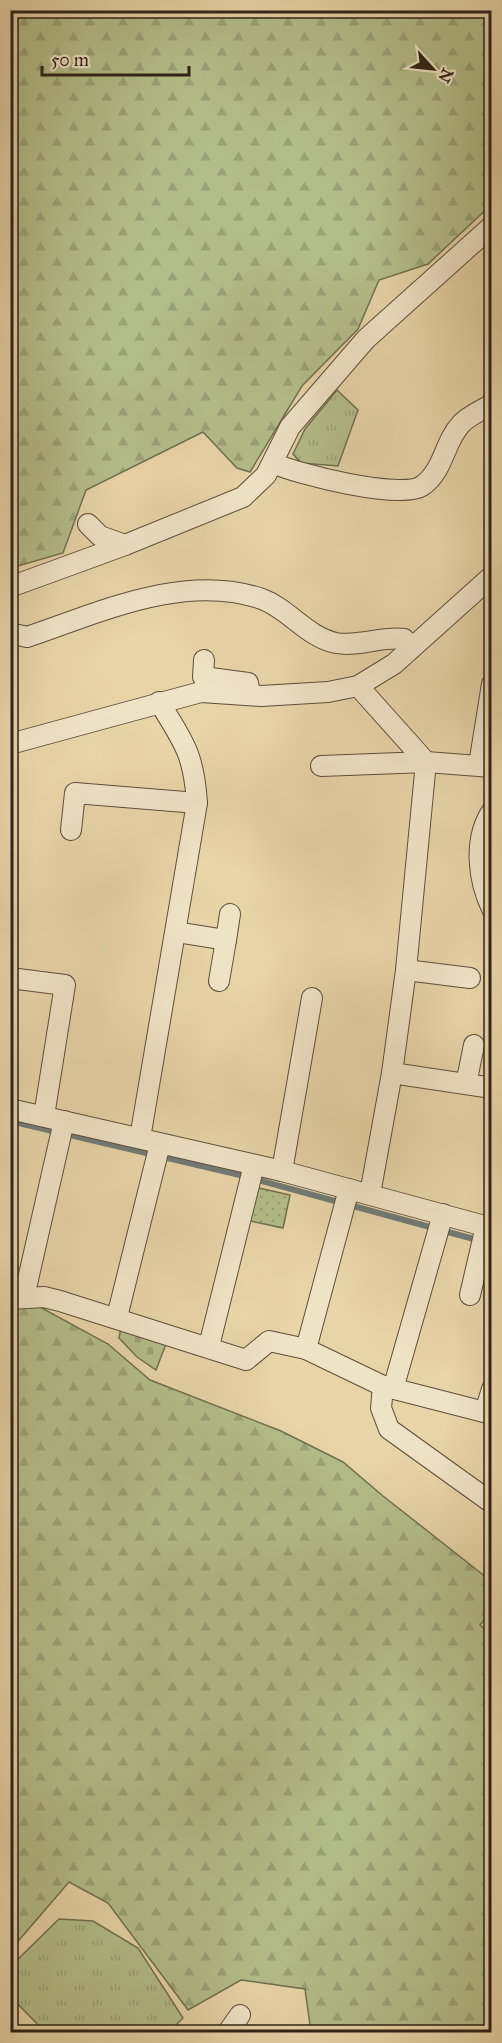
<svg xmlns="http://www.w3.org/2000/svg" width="502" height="2043" viewBox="0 0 502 2043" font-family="'IM FELL Great Primer',serif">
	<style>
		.grass { fill: url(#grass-tufts); stroke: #707050; stroke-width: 1.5 }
		.forest { fill: url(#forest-firs); stroke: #707050; stroke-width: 1.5 }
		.cemetery { fill: url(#cemetery-stones); stroke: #707050; stroke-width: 1.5 }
		.garden { fill: url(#garden-dots); stroke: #707050; stroke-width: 1.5 }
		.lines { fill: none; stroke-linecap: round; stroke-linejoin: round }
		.stream { stroke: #717b76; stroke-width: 6 }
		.minor-casing { stroke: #5c4f3c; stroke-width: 22 }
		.minor { stroke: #efe3c6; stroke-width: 20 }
	</style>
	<defs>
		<pattern id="grass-tufts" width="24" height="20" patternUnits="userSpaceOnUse" patternTransform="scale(1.5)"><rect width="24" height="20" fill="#b3bd89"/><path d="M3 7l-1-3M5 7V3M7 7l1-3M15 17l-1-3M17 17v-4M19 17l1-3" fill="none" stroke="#9aa276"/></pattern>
		<pattern id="forest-firs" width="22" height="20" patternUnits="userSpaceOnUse" patternTransform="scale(1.5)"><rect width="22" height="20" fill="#b3bd89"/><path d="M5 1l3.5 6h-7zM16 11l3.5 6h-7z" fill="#9aa276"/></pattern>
		<pattern id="cemetery-stones" width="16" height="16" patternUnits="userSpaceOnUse" patternTransform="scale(1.5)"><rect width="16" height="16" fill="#b3bd89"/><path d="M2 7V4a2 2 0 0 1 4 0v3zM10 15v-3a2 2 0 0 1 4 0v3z" fill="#9aa276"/></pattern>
		<pattern id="garden-dots" width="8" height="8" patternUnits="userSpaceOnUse" patternTransform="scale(1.5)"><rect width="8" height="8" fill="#b3bd89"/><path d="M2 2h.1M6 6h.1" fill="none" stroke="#9aa276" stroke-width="1.8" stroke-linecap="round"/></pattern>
	</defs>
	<rect width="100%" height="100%" fill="#e7d4a7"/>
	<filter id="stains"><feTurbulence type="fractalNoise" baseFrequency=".00333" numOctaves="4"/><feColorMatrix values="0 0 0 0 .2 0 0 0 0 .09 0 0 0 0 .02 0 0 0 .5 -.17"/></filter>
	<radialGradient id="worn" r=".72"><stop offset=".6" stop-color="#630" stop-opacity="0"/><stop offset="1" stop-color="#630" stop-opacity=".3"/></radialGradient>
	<!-- grass -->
	<g class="grass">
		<polygon points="337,390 358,410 338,466 301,463 293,454 305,429"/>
		<polygon points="59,1919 93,1921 138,1948 183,2018 169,2032 45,2032 11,1997 11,1966"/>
	</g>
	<!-- forest -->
	<g class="forest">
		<polygon points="11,10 491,11 492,204 428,264 379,280 358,329 302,386 250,472 237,468 203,432 86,490 63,553 11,568"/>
		<polygon points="23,1307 40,1307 108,1344 150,1380 281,1431 343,1462 383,1496 491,1581 491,1612 480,1625 492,1636 491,2032 311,2032 305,1989 241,1980 188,2010 108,1903 69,1882 14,1946 11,1944 10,1309"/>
	</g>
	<!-- cemetery -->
	<polygon class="cemetery" points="121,1327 166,1344 156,1370 137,1357 119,1338"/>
	<!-- garden -->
	<polygon class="garden" points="259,1188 290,1195 283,1228 246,1220 252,1195"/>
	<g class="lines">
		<!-- stream -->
		<polyline class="stream" points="10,1121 240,1175 481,1241"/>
		<defs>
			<g id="minor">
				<path d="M273,463C296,474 401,500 422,486C444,471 444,442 461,424C468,416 482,410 492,404"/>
				<polyline points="88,524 100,536 125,545"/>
				<polyline points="10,587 125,545 243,497 266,475 290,427 366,339 492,226"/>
				<path d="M10,633L27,637C99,613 184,572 262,599C289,609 307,637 336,643C359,647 382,636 404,639L411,648"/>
				<polyline points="204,660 203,677 248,683 250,693"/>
				<polyline points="358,686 426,762 406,970 392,1073 370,1194"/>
				<polyline points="10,744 201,692 261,696 328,692 358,686 394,664 492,576"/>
				<polyline points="479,765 492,684"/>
				<polyline points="321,766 426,762 492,767"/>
				<path d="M492,811C473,839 478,880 492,909"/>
				<polyline points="71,830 75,793 197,803"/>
				<polyline points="176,932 226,940 219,981"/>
				<polyline points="226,940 230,914"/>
				<polyline points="406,970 470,978"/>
				<polyline points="10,978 65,985 44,1116"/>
				<polyline points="392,1073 492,1088"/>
				<polyline points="466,1084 474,1045"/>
				<polyline points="10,1109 282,1171 492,1228"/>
				<path d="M140,1138L197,803C194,755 184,742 159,702"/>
				<polyline points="282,1171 312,998"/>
				<polyline points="470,1295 486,1226"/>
				<polyline points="24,1297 64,1121"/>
				<polyline points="10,1299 44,1297 60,1301 246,1360 269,1341 306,1349 383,1386 492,1414"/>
				<polyline points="117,1317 160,1144"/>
				<polyline points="209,1346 254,1165"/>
				<polyline points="306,1349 349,1189"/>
				<polyline points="383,1386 381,1408 389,1429 492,1503"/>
				<polyline points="393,1389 443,1214"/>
				<polyline points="485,1412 492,1389"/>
				<polyline points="228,2032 240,2015"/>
			</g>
		</defs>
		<!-- minor casing -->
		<use href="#minor" class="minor-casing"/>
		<!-- minor -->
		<use href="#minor" class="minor"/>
	</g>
	<!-- margin -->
	<rect width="502" height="2043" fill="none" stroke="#e7d4a7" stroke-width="36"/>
	<rect x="12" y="12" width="478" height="2019" fill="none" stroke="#2e2318" stroke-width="3"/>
	<rect x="18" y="18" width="466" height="2007" fill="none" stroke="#2e2318" stroke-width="1.5"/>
	<!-- north arrow -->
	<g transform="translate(433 69) rotate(117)" stroke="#efe3c6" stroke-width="4.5" paint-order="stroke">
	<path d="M0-4.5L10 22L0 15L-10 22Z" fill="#2e2318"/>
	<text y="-9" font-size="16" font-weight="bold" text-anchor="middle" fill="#2e2318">N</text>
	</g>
	<!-- scale -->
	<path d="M42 66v9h147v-9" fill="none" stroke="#2e2318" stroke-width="3"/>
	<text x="51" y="66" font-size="18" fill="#2e2318" stroke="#efe3c6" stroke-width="4.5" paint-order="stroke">50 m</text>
	<rect width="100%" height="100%" filter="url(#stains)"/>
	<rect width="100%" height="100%" fill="url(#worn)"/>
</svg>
